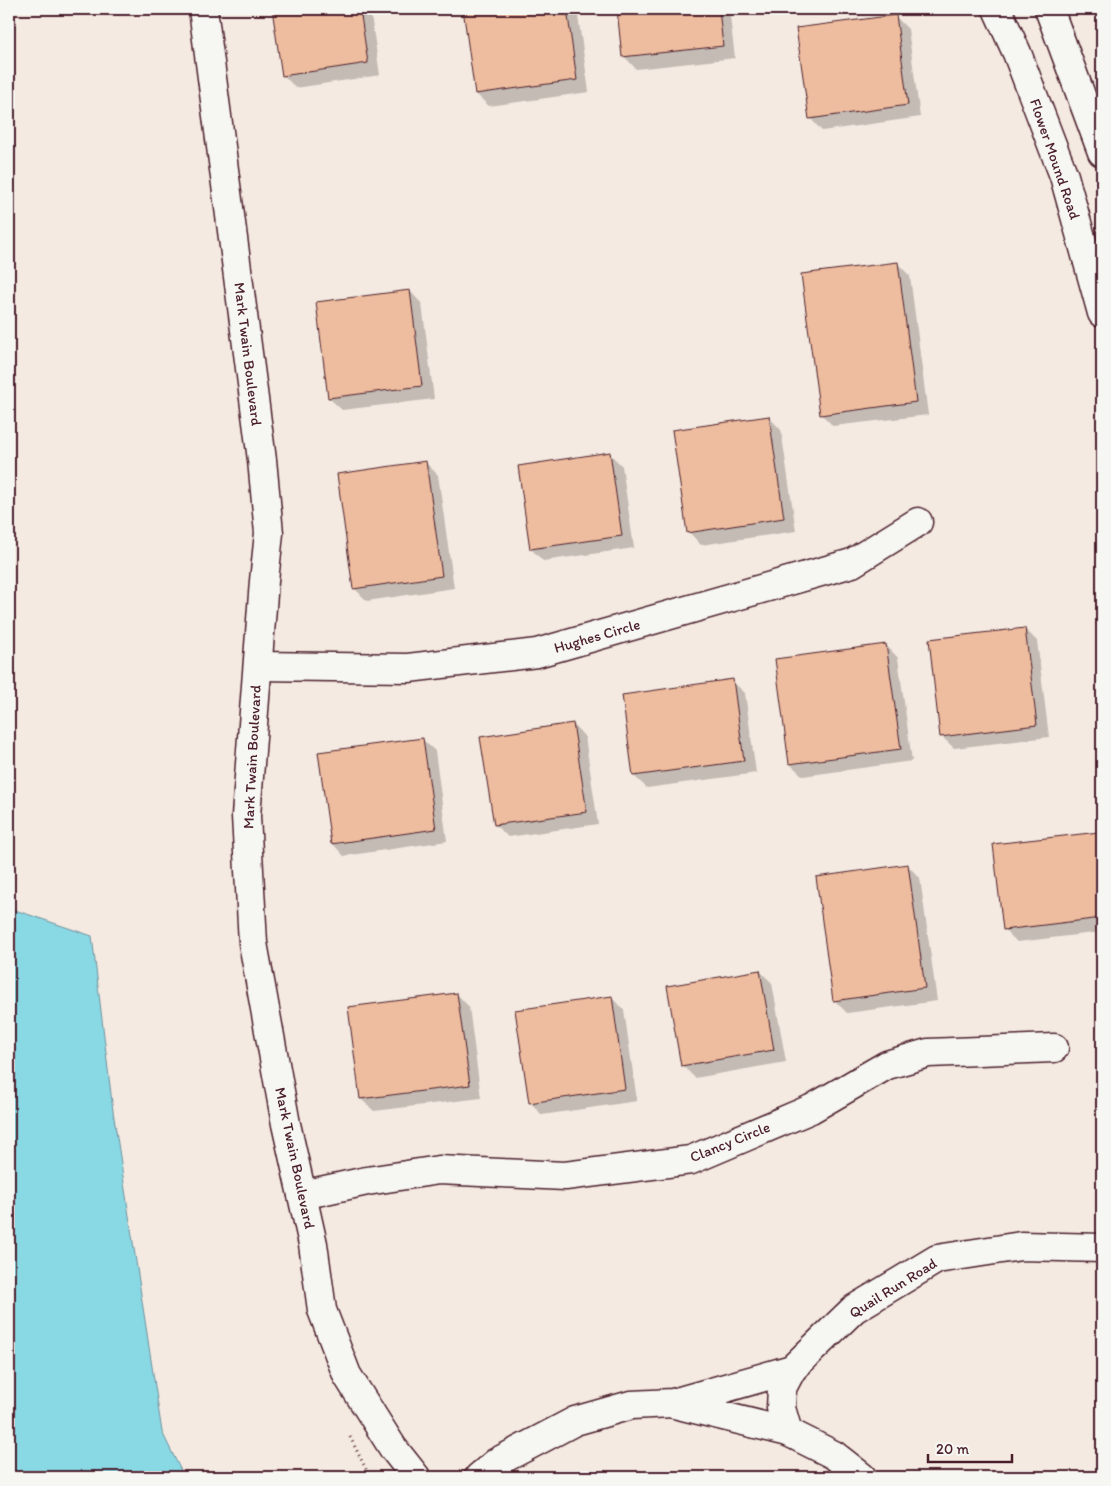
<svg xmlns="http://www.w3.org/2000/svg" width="1111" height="1486" viewBox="0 0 1111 1486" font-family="Itim,sans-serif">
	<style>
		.water { fill: #89d9e5; stroke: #708f9b }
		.shadow { fill: #0003 }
		.building { fill: #eebc9e; stroke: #4a1f2b }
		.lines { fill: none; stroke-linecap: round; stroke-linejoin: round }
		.minor-casing { stroke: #4a1f2b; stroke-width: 31 }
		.major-casing { stroke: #4a1f2b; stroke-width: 31 }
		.path { stroke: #4a1f2b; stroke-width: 3; stroke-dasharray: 1 4; stroke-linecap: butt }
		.minor { stroke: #f6f6f2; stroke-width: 28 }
		.major { stroke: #f6f6f2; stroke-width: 28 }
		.labels { text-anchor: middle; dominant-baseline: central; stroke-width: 4.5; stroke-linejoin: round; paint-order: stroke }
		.street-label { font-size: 15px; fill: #4a1f2b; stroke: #f6f6f2 }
	</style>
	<rect width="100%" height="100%" fill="#f4eae1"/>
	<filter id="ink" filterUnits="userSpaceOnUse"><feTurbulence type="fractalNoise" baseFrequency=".02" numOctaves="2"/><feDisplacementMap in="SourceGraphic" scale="10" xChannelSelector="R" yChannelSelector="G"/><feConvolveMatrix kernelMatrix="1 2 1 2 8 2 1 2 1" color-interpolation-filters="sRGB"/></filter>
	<g filter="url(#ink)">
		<!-- water -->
		<polygon class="water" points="9,908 92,936 113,1111 162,1432 184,1477 9,1477 9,1106 12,1091 9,1085"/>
		<!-- shadow -->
		<g class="shadow">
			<polygon points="274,9 370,9 380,75 296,88 283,75"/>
			<polygon points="464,9 577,9 589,92 489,106 476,94"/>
			<polygon points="618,9 729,9 735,58 636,69 624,56"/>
			<polygon points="895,16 908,29 920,117 822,131 810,118"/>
			<polygon points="897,263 910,276 928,415 833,426 821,414"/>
			<polygon points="410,291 422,304 434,399 342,410 329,398"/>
			<polygon points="769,417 781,430 796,531 701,545 689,532"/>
			<polygon points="610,454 622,466 634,548 543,561 531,549 519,467"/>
			<polygon points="426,463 438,475 454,588 367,601 354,588"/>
			<polygon points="1025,629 1037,641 1049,737 954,748 941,736"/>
			<polygon points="886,645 898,658 912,761 803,776 790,764"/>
			<polygon points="732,681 745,693 756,773 647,788 634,776"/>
			<polygon points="573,724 585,737 598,824 508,837 495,825 482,738"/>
			<polygon points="422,739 435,751 447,841 344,856 332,843"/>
			<polygon points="1098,833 1102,837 1102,932 1017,942 1005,930"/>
			<polygon points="908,866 920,878 937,1001 847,1013 835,1001 817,878"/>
			<polygon points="760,971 772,983 786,1062 695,1078 682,1065"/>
			<polygon points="457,994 469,1007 481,1098 374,1111 361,1099"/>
			<polygon points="612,998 624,1010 637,1101 542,1115 530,1102"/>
		</g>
		<!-- building -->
		<g class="building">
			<polygon points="272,9 360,9 368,63 282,76"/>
			<polygon points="463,9 567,9 577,80 475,94"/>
			<polygon points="617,9 719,9 723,46 622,57"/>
			<polygon points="896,15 908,105 809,119 796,28"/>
			<polygon points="898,262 916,402 820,415 801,274"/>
			<polygon points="410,290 422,386 328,398 316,302"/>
			<polygon points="769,416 784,518 687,533 672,430"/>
			<polygon points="610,452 622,536 530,549 518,466"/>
			<polygon points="426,461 442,576 353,589 337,474"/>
			<polygon points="1025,628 1037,725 940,737 929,639"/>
			<polygon points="886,644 901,749 789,764 775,659"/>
			<polygon points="733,679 744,761 633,776 622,695"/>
			<polygon points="573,723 587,812 494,825 480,737"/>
			<polygon points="423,738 436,829 331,844 318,752"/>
			<polygon points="1099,832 1102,862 1102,918 1003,930 993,844"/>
			<polygon points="908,864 925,988 833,1001 816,877"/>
			<polygon points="760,970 774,1050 681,1066 667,986"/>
			<polygon points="457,993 470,1085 360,1099 348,1007"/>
			<polygon points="612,996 625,1089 529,1103 515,1010"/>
		</g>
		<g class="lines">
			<defs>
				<g id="minor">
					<polyline points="203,9 262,460 269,533 264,581 246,816 253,943 286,1124 313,1244 322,1310 347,1375 393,1448 416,1477"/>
					<polyline points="258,666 408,668 537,653 852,563 918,522"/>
					<polyline points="302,1195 367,1181 439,1170 565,1176 691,1160 811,1109 887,1065 928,1053 1054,1048"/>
					<polyline points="674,1404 788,1432 834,1455 862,1477"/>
					<polyline points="788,1432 781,1408 782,1388 792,1369"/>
					<polyline points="479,1477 497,1462 575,1421 631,1405 673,1403 792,1369 854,1309 937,1259 1021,1246 1102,1248"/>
				</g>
				<g id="major">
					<polyline points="997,9 1017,53 1064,176 1102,313"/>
					<polyline points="1049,9 1102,152"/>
				</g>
			</defs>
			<!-- minor casing -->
			<use href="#minor" class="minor-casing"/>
			<!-- major casing -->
			<use href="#major" class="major-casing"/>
			<!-- path -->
			<polyline class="path" points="350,1437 370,1477"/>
			<!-- minor -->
			<use href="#minor" class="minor"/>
			<!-- major -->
			<use href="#major" class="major"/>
		</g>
	</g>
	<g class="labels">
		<!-- street labels -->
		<g class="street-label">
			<text transform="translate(1055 159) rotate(71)">Flower Mound Road</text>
			<text transform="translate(248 354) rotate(83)">Mark Twain Boulevard</text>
			<text transform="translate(597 636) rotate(-16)">Hughes Circle</text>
			<text transform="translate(252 757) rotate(-87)">Mark Twain Boulevard</text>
			<text transform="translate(730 1142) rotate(-22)">Clancy Circle</text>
			<text transform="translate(295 1158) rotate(78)">Mark Twain Boulevard</text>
			<text transform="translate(893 1288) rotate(-32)">Quail Run Road</text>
		</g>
	</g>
	<!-- margin -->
	<rect width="1111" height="1486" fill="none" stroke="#f6f6f2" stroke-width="30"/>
	<rect x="15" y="15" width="1081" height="1456" fill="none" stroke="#4a1f2b" stroke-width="2" filter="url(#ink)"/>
	<!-- scale -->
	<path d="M928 1454v8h84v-8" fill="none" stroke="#4a1f2b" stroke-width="2.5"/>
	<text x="936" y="1454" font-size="15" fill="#4a1f2b" stroke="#f6f6f2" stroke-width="4" paint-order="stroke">20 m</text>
</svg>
